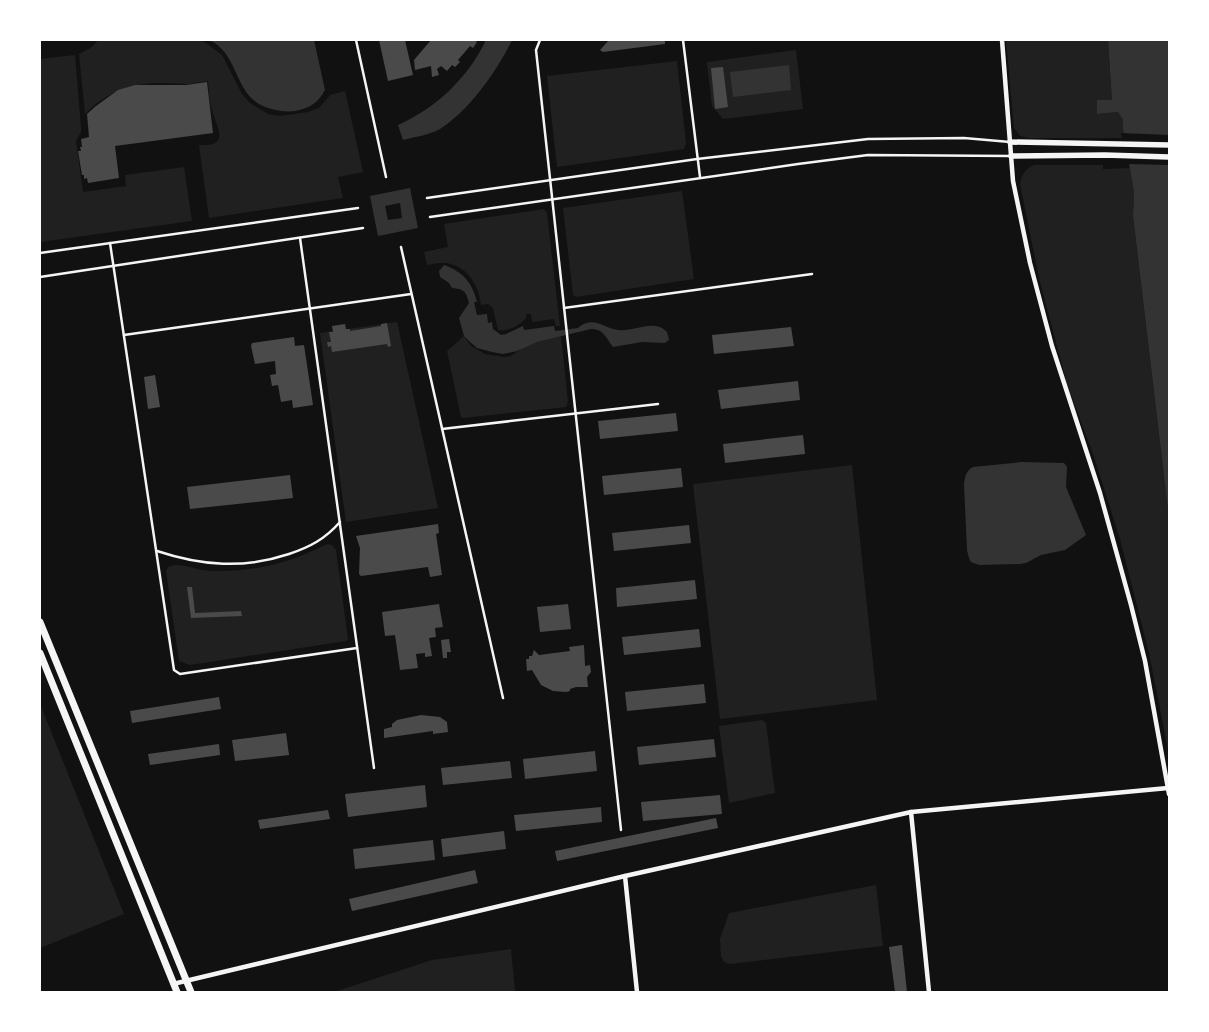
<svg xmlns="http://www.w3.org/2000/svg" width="1209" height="1032" viewBox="0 0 1209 1032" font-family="'Alegreya Sans',sans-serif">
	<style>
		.green { fill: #202020 }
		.water { fill: #333; fill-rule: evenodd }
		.pier { fill: #111 }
		.building { fill: #4a4a4a }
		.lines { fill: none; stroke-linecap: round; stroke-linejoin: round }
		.service { stroke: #f5f5f5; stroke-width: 2.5 }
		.minor { stroke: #f5f5f5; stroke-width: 4.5 }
		.tertiary { stroke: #f5f5f5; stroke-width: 5.5 }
		.primary { stroke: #f5f5f5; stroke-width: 7 }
	</style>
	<rect width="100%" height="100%" fill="#111"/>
	<!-- green -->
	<g class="green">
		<path d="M98,40H199L206,43L222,55L242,94L250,103L268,114L280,116L308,112L319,108L330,95L345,91L363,172L338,177L343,198L209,218L199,145C231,147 217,128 212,110C209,101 209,91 208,81C201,82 195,83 188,84C181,84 173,83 165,83C134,82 107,91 85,114L79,54L92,47Z"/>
		<polygon points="1006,40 1108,40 1112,100 1098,114 1118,112 1123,120 1125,138 1028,138 1020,136 1014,128"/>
		<polygon points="796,50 803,109 723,119 712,106 707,62"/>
		<polygon points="75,55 81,127 81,132 76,141 83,192 126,186 125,175 184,167 192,221 40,242 40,59"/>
		<polygon points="677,61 686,143 684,149 557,167 547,76"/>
		<path d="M1034,165H1103V169L1130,168L1134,192L1133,217L1169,518V755L1149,653L1120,539L1093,454L1067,384L1039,278L1020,184C1022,174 1025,169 1034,165Z"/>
		<polygon points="682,191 694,279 576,297 573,295 563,208"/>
		<path d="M544,209L547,213L560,326H556L554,319L532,322L531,314H526V318C520,325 508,332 498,330L493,308L488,304L481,305C479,285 467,266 446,263C440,262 432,265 427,265L424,252L448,247L444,224Z"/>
		<polygon points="397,322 438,508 346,522 320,333"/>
		<polygon points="464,336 471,346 485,354 504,357 511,356 525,346 537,342 561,336 568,401 566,407 463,418 461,417 447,351"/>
		<polygon points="852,465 877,700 720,719 693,484"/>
		<path d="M327,544L332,545L336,550L348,639L346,641L190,665L179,661L166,571L168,567C179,562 191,568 202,570C209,571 217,571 225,571C262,570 294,561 327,544Z"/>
		<polygon points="40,704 124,914 40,948"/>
		<polygon points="762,720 766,723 775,793 729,803 719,726"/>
		<polygon points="876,885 883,946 730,964 724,962 721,956 720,939 729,913"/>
		<polygon points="511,949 515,992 334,992 432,960"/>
	</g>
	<!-- water -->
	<g class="water">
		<path d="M209,40H314L325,90C318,103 310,108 295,111C287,112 279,111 272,109C232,100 242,55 209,40Z"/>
		<path d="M486,40H512C497,71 469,111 440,129C430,135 414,137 403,140L398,125C436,108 468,78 486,40Z"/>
		<polygon points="1108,40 1169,40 1169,518 1133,216 1134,192 1123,129 1123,120 1118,112 1097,114 1097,100 1112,100"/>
		<polygon points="789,65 791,90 733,97 730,72"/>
		<path d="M410,188L418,228L378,236L370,196ZM400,203L402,218L388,220L385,206Z"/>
		<path d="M444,265C463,272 472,282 477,302H474L477,315L487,314L488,323L492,322L493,329L501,335L506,334L523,326L524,330L554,326L555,331L578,328C593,315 603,328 618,330C635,332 654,318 667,332L669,340L665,343L642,342L613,347C606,338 604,329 591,329L537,342L517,351L503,354L492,352L477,348L470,342L464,336L459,318L469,303C466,291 464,289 452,288L449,283L440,277L439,271Z"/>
		<path d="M1022,462L1064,463L1067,467L1066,487L1086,535L1065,550L1041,555L1026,563L1020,564L979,565L971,562L969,558L967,550L964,484C965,476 966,471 973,467Z"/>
	</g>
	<!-- pier -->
	<polygon class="pier" points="1121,133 1169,135 1169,165 1127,164"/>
	<!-- building -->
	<g class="building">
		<polygon points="379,40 405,40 413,75 388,81"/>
		<polygon points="431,40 474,40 477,42 473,48 470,46 458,60 460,62 455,67 452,65 447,71 441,66 437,69 439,75 432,77 431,66 415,70 414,60"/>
		<polygon points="609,40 665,40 665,44 603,52 600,50"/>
		<polygon points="723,67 728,107 715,109 711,68"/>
		<polygon points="207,82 213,133 115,146 119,178 88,183 87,178 84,179 84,175 82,175 78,151 81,151 80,147 82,147 81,139 89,137 87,114 96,106 118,90 135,85 186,85"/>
		<polygon points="387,323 391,346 388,347 387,344 332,352 331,346 328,347 327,342 331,342 329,332 333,332 332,326 345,324 346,329 350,329 350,331 381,326 381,324"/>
		<polygon points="791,327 794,346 714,354 712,335"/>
		<polygon points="294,337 295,346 304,345 313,405 293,408 292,400 281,402 278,385 272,386 270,375 276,374 275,361 255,364 251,346 252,343"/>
		<polygon points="155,375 160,407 148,409 144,377"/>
		<polygon points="798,381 800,400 721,409 718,390"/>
		<polygon points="676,413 678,431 600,439 598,421"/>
		<polygon points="803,435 805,454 725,463 723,444"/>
		<polygon points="681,468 683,487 604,495 602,476"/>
		<polygon points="290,475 293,498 190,509 187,487"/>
		<polygon points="438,524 439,533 436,534 442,575 430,577 428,567 361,576 359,574 360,548 356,536"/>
		<polygon points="689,525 691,543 614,551 612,533"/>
		<polygon points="695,580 697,599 617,607 616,588"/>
		<polygon points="187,587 192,587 195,613 241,611 242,616 191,618"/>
		<polygon points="439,604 443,627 435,628 436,637 429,638 432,656 425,657 425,653 416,654 418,668 400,670 395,635 385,636 382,612"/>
		<polygon points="568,604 571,629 540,632 537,607"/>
		<polygon points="699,629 701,647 624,655 622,637"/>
		<polygon points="449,639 451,652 447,652 447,658 443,658 441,640"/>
		<polygon points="584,645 585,666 590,665 591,672 587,677 588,687 576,687 570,689 570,691 566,692 553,691 541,685 532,670 527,671 526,659 529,659 529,656 532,656 534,650 539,655 570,651 569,647"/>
		<polygon points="704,684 706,703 627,711 625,692"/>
		<polygon points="219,697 221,709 132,723 130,711"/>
		<polygon points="421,715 440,717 447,722 448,732 433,734 433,731 384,738 384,729 392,727 392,724 397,720"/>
		<polygon points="286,733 289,755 235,761 232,740"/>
		<polygon points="714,739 716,757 639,765 637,747"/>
		<polygon points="219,744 220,755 150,765 148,754"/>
		<polygon points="595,751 597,771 525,779 523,759"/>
		<polygon points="510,761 512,778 443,785 441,768"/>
		<polygon points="425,785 427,807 348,817 345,794"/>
		<polygon points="720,795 722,814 643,821 641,802"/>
		<polygon points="601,807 602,822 516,831 514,815"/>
		<polygon points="328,810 330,819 260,829 258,820"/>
		<polygon points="716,818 718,828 557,861 555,851"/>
		<polygon points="504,831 506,849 443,857 441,839"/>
		<polygon points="433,840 435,860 355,869 353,849"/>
		<polygon points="475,870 478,883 352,911 349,899"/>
		<polygon points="902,945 907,992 895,992 889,947"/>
	</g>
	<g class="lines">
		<!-- service -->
		<g class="service">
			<polyline points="356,40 386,177"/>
			<polyline points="540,40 536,50 621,830"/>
			<polyline points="683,40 700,177"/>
			<polyline points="427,198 697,159 868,139 964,138 1010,142"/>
			<polyline points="430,217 798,164 868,155 1011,156"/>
			<polyline points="300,238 374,768"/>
			<polyline points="110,243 174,670 180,674 357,648"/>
			<polyline points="401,247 503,698"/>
			<polyline points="40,253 358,208"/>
			<polyline points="40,277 363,228"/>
			<polyline points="564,308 812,274"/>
			<polyline points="124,335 411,294"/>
			<polyline points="442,429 658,404"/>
			<path d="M157,551C202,566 244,569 289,554C310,547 325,539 340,522"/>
		</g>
		<!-- minor -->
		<g class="minor">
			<polyline points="1002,40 1013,181 1030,263 1052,346 1100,493 1131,605 1145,661 1169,794"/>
			<polyline points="911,812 929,992"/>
			<polyline points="625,876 637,992"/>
			<polyline points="173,984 625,876 911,812 1168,788"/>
		</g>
		<!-- tertiary -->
		<g class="tertiary">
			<polyline points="1010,142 1169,145"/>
			<polyline points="1011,156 1105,155 1169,157"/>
		</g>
		<!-- primary -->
		<g class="primary">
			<polyline points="40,622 191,992"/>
			<polyline points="40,653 177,992"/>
		</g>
	</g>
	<!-- border -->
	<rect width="1209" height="1032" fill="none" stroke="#ffffff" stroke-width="82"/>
</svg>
